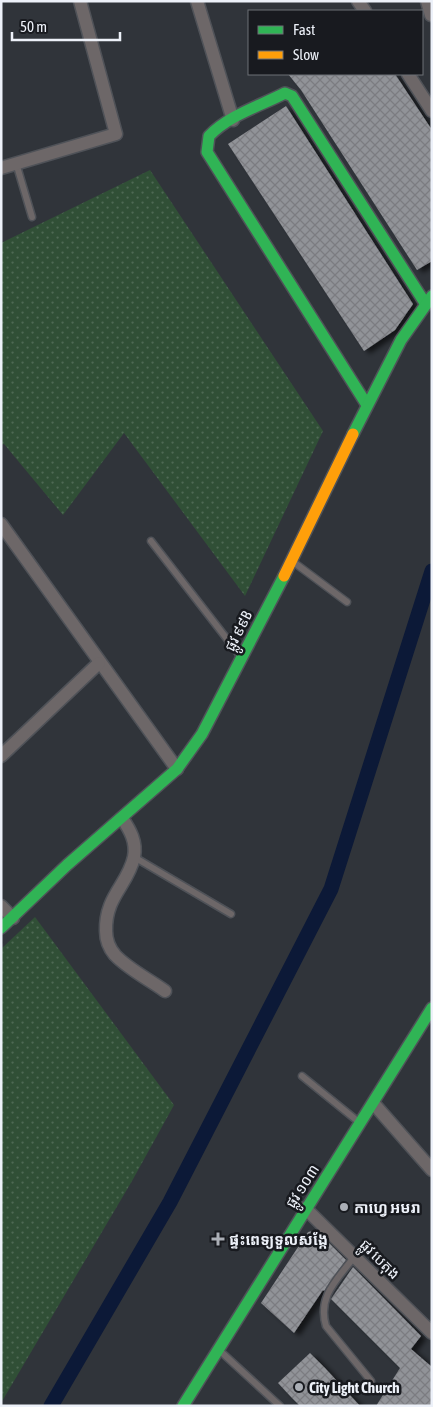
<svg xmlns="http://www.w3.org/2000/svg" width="433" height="1407" viewBox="0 0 433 1407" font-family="'Asap Condensed','Noto Sans Khmer',sans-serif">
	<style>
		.grass { fill: url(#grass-dots) }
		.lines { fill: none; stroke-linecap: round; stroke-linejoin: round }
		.canal { stroke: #0c1937; stroke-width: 15 }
		.building { fill: url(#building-cross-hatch); filter: url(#shadow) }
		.lane-casing { stroke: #4f5258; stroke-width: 9 }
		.street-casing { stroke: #4f5258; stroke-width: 15 }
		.fast-casing { stroke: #4f5258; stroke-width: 14 }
		.slow-casing { stroke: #4f5258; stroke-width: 14 }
		.lane { stroke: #6d6768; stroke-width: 6 }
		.street { stroke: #6d6768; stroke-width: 12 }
		.fast { stroke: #30b455; stroke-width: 11 }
		.slow { stroke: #ff9f0a; stroke-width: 11 }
		.poi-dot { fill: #abafb6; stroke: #181a1f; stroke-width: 2 }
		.labels { text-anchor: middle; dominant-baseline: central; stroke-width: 5; stroke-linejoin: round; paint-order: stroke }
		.street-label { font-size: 15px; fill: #edf1f9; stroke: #181a1f }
		.poi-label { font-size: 15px; font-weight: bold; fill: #edf1f9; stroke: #181a1f; text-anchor: start }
	</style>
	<defs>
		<pattern id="grass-dots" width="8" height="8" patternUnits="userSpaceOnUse" patternTransform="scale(1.25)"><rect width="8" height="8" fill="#304f36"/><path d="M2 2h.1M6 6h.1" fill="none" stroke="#4e6954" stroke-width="1.8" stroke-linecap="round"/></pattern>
		<pattern id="building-cross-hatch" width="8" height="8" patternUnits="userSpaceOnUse" patternTransform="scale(1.25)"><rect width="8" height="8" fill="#919398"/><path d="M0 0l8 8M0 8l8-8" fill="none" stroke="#7b7c81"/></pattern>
		<filter id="shadow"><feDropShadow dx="5.5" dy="3" stdDeviation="2.5" flood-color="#0009"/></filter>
	</defs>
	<rect width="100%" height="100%" fill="#30343a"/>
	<!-- grass -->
	<g class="grass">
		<polygon points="150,170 323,431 245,596 124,433 63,515 4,444 1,445 1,243"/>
		<polygon points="35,917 174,1105 132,1181 1,1403 1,949"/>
	</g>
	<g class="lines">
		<!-- canal -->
		<polyline class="canal" points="51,1406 170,1202 331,889 432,571"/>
	</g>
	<!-- building -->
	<g class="building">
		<polygon points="288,74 395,74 432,130 432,261 417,270 301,90"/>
		<polygon points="286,106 413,304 395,330 364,351 228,144"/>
		<polygon points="316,1230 346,1260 324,1291 323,1290 294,1333 261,1303 308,1232"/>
		<polygon points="353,1267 421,1336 411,1349 432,1367 432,1406 376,1406 400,1368 331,1299"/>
		<polygon points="310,1353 325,1368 360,1406 300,1406 292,1398 278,1383"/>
	</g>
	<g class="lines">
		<defs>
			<g id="lane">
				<polyline points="16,163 32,217"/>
				<polyline points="151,541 241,657"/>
				<polyline points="292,561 347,602"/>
				<polyline points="134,857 231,914"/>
				<polyline points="302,1076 360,1123"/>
				<path d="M354,1257C338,1279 317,1296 326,1326L371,1381"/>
				<polyline points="219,1350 280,1406"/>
			</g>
			<g id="street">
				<polyline points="197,1 233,120"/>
				<polyline points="358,1 365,11"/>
				<polyline points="427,1 431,15"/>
				<polyline points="408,74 432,111"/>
				<polyline points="1,168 116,134 80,1"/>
				<polyline points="1,524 177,769"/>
				<polyline points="1,756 99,663"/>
				<path d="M122,818C130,830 137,842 134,857C128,885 105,896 106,931C106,940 109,948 115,955C128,969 150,980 165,991"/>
				<polyline points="1,906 13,918"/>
				<polyline points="374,1104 432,1170"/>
				<polyline points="305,1208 432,1333"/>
			</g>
			<g id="fast">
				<path d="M367,405L207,152L209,136C229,115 260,106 285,93L292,96L425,303"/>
				<polyline points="353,434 401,340 432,296"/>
				<polyline points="1,928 67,865 177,769 202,734 284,576"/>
				<polyline points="183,1406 432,1008"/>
			</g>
			<polyline id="slow" points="284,576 353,434"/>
		</defs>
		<!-- lane casing -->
		<use href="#lane" class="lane-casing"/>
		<!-- street casing -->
		<use href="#street" class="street-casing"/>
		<!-- fast casing -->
		<use href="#fast" class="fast-casing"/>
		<!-- slow casing -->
		<use href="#slow" class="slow-casing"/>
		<!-- lane -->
		<use href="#lane" class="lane"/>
		<!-- street -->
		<use href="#street" class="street"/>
		<!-- fast -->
		<use href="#fast" class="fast"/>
		<!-- slow -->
		<use href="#slow" class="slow"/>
	</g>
	<!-- markers -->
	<g class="poi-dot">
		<circle cx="344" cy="1207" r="5"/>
		<path d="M215.5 1231.5h5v5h5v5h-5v5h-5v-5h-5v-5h5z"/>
		<circle cx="299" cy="1387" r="5"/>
	</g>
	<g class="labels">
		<!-- street labels -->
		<g class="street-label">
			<text transform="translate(238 631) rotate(-63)">ផ្លូវ ៩៩B</text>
			<text transform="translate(302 1186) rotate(-57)">ផ្លូវ ១០៣</text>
			<text transform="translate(380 1259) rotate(45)">ផ្លូវ បេតុង</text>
		</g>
		<!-- poi labels -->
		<g class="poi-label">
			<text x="354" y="1207">កាហ្វេ អមរា</text>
			<text x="229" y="1239">ផ្ទះពេទ្យទួលសង្កែ</text>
			<text x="309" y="1387">City Light Church</text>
		</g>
	</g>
	<!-- border -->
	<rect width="433" height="1407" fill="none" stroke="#edf1f9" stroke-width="5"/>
	<!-- legend -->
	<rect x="248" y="10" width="175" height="65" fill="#181a1f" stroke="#6d7076"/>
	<rect x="258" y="26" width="25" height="8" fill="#30b455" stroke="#6d7076"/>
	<text x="293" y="35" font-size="15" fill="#edf1f9">Fast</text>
	<rect x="258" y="51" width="25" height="8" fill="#ff9f0a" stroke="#6d7076"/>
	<text x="293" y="60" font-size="15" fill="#edf1f9">Slow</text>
	<!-- scale -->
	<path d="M12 32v8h108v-8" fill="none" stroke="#edf1f9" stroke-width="2.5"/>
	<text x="20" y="32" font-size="15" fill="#edf1f9" stroke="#181a1f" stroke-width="4" paint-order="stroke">50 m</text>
</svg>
